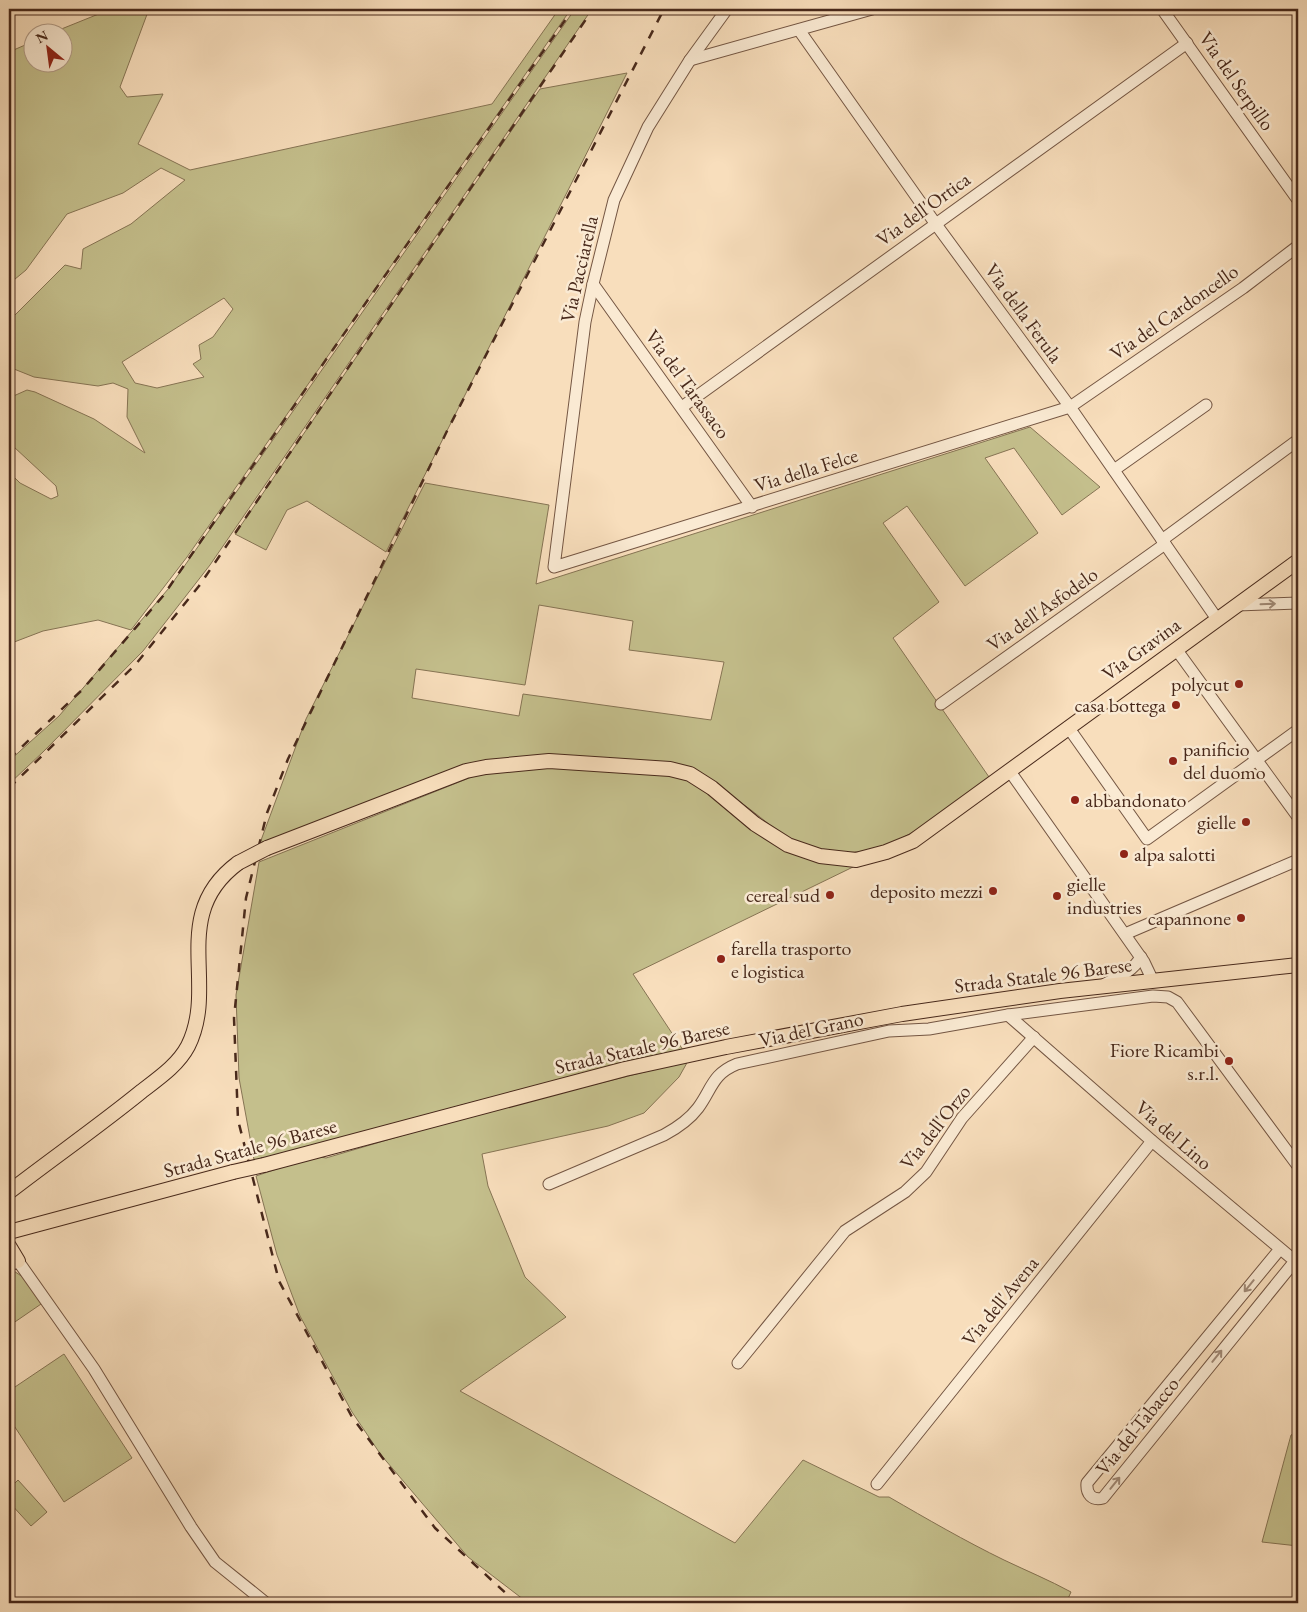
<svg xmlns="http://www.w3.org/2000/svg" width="1307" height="1612" viewBox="0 0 1307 1612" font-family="'EB Garamond',serif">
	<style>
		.green { fill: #c4bf8c; stroke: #867454; fill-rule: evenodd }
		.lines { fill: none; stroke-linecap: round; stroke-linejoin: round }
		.minor-casing { stroke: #745643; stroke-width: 13 }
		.major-casing { stroke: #48291b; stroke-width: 16 }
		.minor { stroke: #faead3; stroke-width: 11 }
		.major { stroke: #f8debc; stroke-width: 14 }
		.rail { stroke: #48291b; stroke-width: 2.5; stroke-dasharray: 9 9; stroke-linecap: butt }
		.major-bridge-casing { stroke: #48291b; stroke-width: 16; stroke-linecap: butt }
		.major-bridge { stroke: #f8debc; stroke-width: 14 }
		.oneway { stroke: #a18a77 }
		.poi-dot { fill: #8f2418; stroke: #faead3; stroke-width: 2 }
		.labels { text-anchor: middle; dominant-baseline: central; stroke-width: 5; stroke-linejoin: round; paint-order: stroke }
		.street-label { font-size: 20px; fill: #48291b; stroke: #faead3 }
		.poi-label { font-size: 20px; fill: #48291b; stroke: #faead3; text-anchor: end }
	</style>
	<rect width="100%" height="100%" fill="#f8debc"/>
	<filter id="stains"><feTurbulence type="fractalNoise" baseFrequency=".004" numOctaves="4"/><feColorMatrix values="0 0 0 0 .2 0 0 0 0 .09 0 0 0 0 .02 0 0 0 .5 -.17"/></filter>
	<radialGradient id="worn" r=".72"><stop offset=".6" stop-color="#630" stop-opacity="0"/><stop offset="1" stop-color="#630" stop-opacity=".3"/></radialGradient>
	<!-- green -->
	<g class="green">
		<path d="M111,9H149L120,87L127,97L163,94L138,144L190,170L492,104L559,9H571L187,557L131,630L98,620L43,631L9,644V472L20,483L51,499L58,496L56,486L14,447L9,438V398L27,390L35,392L94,419L145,453L127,417L128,389L113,383L98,386L34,377L9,367V321L65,265L81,269L83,249L131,224L185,180L161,168L123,193L67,214L26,270L9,284V52L32,42V62H62V32H54ZM224,298L233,309L213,337L199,345L201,359L193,364L204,377L157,388L135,383L122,362Z"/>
		<polygon points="575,9 592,9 210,565 143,651 43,752 9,784 9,761 59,716 169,588"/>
		<polygon points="627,73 386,552 307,501 287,510 266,550 235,534 540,89"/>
		<path d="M1030,427L1100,487L1062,515L1014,448L985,458L1038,533L965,586L907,506L883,523L939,602L893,638L989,777C937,815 883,870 813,847C805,844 795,842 788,838C775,830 763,819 751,810C731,795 710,781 688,767H466L260,843L306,719L425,483L549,505L536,584ZM539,605L633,621L629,650L724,662L711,720L523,694L519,716L412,698L416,669L525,685Z"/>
		<polygon points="558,766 672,775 695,782 787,851 853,867 633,974 683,1050 462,1105 255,1165 239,1078 236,995 259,862 479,774"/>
		<path d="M688,1061L679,1077L644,1113L608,1126L482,1154L488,1186L525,1277L566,1317L460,1391L735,1543L803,1460L879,1497H889C927,1519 965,1541 1004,1560C1027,1571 1049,1580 1071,1592L1066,1603H528L468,1557L381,1455L352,1412L300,1316L277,1255L256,1176L315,1156L326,1158L465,1117Z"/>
		<polygon points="9,1269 11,1269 30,1282 44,1302 9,1326"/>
		<polygon points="64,1354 132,1458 64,1502 9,1418 9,1391"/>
		<polygon points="1298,1432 1298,1546 1262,1542 1291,1435"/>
		<polygon points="18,1480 47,1512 31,1526 9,1502 9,1489"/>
	</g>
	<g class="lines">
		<defs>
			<g id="minor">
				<polyline points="727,9 690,60 648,127 614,200 593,284 585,322 554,567 1070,407 1243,288 1298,246"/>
				<polyline points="1162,9 1298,200"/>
				<polyline points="799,30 935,223 1070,407 1217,619"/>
				<polyline points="690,60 872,9"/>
				<polyline points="593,284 752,507"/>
				<polyline points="682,407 1187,43"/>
				<polyline points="1114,470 1206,405"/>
				<polyline points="1162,540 1298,440"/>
				<polyline points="1237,605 1298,603"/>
				<polyline points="1176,649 1298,817"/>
				<polyline points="941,704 1165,544"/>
				<polyline points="1068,727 1147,839 1298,730"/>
				<polyline points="1009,770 1144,962 1153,981"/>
				<polyline points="1125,934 1298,860"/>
				<path d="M1105,984C1119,977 1133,971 1141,957"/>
				<path d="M1008,1015L1152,1141L1295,1261L1103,1498C1092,1501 1086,1494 1087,1483L1280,1249"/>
				<path d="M549,1184L664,1135C677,1128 689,1120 698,1108C712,1089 712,1074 737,1064L889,1031L929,1029L1008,1015L1153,996L1168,997L1177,1002L1298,1166"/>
				<polyline points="18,1261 94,1369 191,1527 215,1562 266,1603"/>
				<polyline points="738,1363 845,1231 905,1192 926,1172 962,1118 1034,1037"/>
				<polyline points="877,1484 1152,1141"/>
			</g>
			<g id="major">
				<polyline points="267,848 466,771 486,767 549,761 670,769 690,774 712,788 755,824 788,845 820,856 856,860 886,852 913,841 1298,561"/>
				<polyline points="264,1165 625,1069 726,1047 902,1014 1060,991 1298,965"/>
				<path d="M9,1192C53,1158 99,1126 142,1091C159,1078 178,1065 188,1046C219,984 168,915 238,863"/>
				<polyline points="9,1232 233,1172"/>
				<polyline points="9,1246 18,1261 9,1263"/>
			</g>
		</defs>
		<!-- minor casing -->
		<use href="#minor" class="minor-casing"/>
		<!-- major casing -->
		<use href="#major" class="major-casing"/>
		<!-- minor -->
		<use href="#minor" class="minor"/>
		<!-- major -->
		<use href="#major" class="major"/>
		<!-- rail -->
		<g class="rail">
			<polyline points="9,759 82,690 163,596 334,348 573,9"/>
			<polyline points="9,788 136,664 199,586 593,9"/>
			<polyline points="519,1603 511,1598 435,1528 352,1417 279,1281 238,1120 234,1018 246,898 267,813 288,759 447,431 664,9"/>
		</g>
		<defs>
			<g id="major-bridge">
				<polyline points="238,863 267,848"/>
				<polyline points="233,1172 264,1165"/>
			</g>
		</defs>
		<!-- major-bridge casing -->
		<use href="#major-bridge" class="major-bridge-casing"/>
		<!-- major-bridge -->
		<use href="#major-bridge" class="major-bridge"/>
	</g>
	<!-- one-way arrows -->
	<defs><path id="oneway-shaft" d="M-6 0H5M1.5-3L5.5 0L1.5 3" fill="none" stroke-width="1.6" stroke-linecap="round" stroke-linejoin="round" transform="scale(1.25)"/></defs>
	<g class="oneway">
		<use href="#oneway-shaft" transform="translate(1268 604) rotate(-2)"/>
		<use href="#oneway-shaft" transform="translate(1249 1286) rotate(129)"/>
		<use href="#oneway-shaft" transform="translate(1217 1356) rotate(-51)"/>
		<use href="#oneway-shaft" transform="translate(1115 1483) rotate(-51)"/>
	</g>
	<!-- markers -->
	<g class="poi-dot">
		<circle cx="1239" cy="684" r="5"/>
		<circle cx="1176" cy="705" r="5"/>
		<circle cx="1173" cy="761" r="5"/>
		<circle cx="1075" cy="800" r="5"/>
		<circle cx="1246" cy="822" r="5"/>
		<circle cx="1124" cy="854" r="5"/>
		<circle cx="993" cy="891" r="5"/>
		<circle cx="830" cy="895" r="5"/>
		<circle cx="1057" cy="896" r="5"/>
		<circle cx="1241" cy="918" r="5"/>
		<circle cx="721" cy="959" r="5"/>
		<circle cx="1229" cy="1061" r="5"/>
	</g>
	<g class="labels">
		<!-- street labels -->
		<g class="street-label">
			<text transform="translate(1237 81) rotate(55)">Via del Serpillo</text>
			<text transform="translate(923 209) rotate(-36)">Via dell'Ortica</text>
			<text transform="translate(579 269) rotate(-77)">Via Pacciarella</text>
			<text transform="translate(1174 312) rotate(-35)">Via del Cardoncello</text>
			<text transform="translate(1024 313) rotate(54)">Via della Ferula</text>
			<text transform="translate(688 384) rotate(54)">Via del Tarassaco</text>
			<text transform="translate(806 470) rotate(-17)">Via della Felce</text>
			<text transform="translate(1042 609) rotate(-35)">Via dell'Asfodelo</text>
			<text transform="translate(1141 649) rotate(-36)">Via Gravina</text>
			<text transform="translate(1043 975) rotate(-7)">Strada Statale 96 Barese</text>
			<text transform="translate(811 1029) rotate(-12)">Via del Grano</text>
			<text transform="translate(642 1047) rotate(-13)">Strada Statale 96 Barese</text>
			<text transform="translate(935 1127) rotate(-52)">Via dell'Orzo</text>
			<text transform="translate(1174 1135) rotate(41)">Via del Lino</text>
			<text transform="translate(250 1148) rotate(-15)">Strada Statale 96 Barese</text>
			<text transform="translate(1000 1301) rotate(-51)">Via dell'Avena</text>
			<text transform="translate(1137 1426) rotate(-51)">Via del Tabacco</text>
		</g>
		<!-- poi labels -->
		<g class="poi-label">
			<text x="1229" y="684">polycut</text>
			<text x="1166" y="705">casa bottega</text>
			<text x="1183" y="749" text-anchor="start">panificio<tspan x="1183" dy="23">del duomo</tspan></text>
			<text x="1085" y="800" text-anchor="start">abbandonato</text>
			<text x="1236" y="822">gielle</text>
			<text x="1134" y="854" text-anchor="start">alpa salotti</text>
			<text x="1067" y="884" text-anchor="start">gielle<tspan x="1067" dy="23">industries</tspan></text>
			<text x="983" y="891">deposito mezzi</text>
			<text x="820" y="895">cereal sud</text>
			<text x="1231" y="918">capannone</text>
			<text x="731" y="948" text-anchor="start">farella trasporto<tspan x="731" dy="23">e logistica</tspan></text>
			<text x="1219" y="1050">Fiore Ricambi<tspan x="1219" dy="23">s.r.l.</tspan></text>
		</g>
	</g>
	<!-- margin -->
	<rect width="1307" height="1612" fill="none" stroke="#f8debc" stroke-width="30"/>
	<rect x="10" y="10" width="1287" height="1592" fill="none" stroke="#48291b" stroke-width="2.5"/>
	<rect x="15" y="15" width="1277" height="1582" fill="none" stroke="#48291b"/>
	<!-- north arrow -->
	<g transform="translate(48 48) rotate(331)"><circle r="24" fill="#faead3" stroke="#b39d89"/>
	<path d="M0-4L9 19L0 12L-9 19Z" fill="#8f2418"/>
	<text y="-8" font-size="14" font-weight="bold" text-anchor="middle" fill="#48291b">N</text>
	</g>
	<rect width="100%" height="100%" filter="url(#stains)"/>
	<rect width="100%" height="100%" fill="url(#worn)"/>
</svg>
